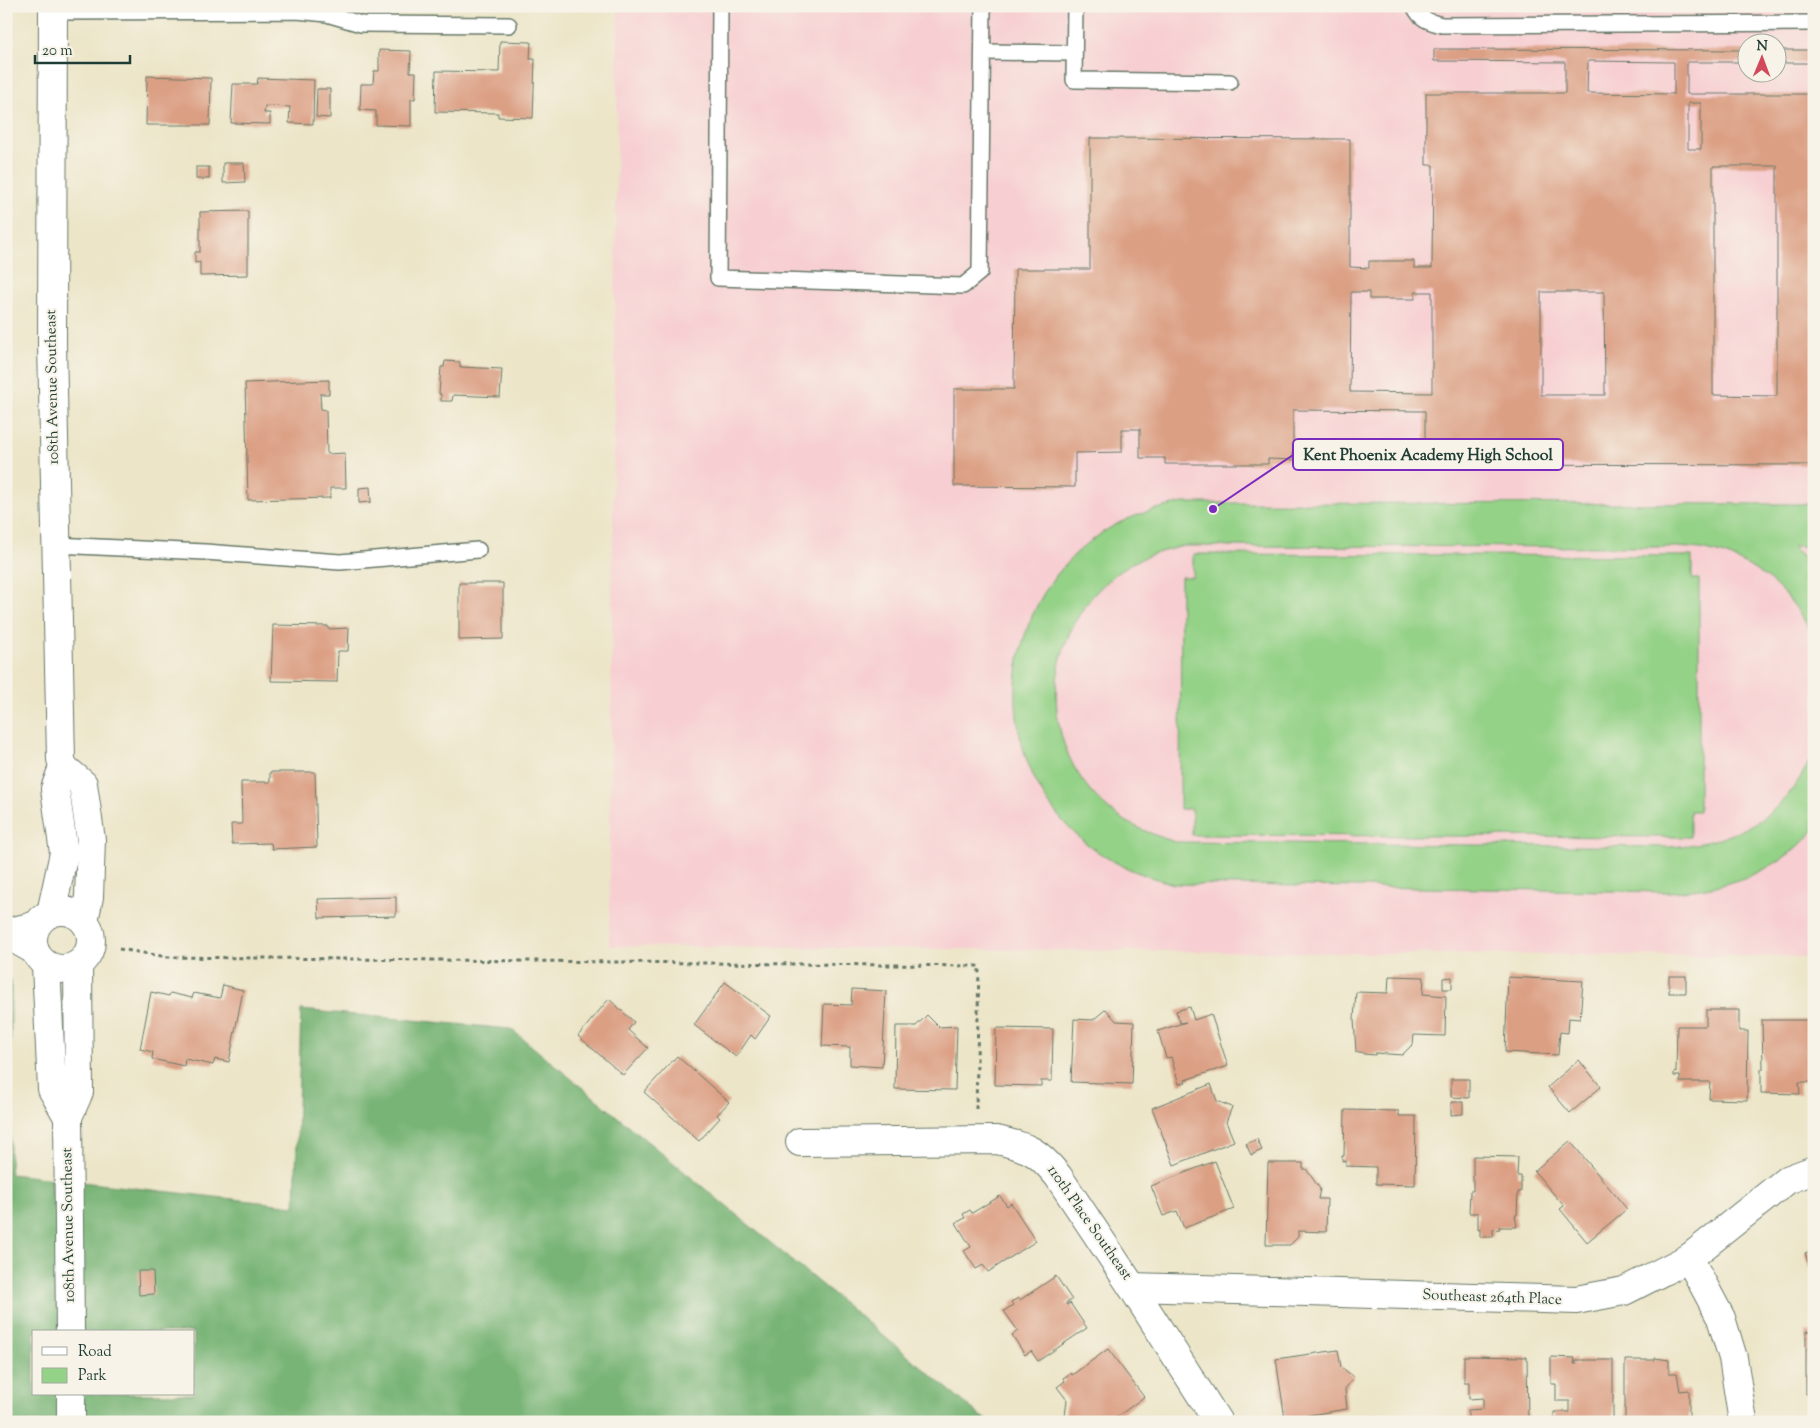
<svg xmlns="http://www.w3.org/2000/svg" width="1820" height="1428" viewBox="0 0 1820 1428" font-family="'Sorts Mill Goudy',serif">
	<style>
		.built { fill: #f7cfd2; fill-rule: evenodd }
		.green { fill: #94d287; stroke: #5a885e }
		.forest { fill: #77b474; stroke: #4b7854; fill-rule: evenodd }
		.building { fill: #db9f83; fill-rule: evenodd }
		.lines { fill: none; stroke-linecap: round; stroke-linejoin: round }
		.lane-casing { stroke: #677868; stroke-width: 18 }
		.street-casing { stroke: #677868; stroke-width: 30 }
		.secondary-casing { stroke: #677868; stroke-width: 30 }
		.path { stroke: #677868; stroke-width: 3; stroke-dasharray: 4 4; stroke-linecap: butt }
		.lane { stroke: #fff; stroke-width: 15 }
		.street { stroke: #fff; stroke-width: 28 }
		.secondary { stroke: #fff; stroke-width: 28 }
		.labels { text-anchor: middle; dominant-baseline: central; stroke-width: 4; stroke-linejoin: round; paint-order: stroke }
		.street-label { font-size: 15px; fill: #1f3d34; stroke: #f7f3e8 }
		.leader { fill: none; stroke: #7b2cbf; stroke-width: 2 }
		.callout-dot { fill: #7b2cbf; stroke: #f7f3e8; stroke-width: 2 }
		.callout { fill: #f7f3e8; stroke: #7b2cbf; stroke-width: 2 }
		.callout-label { font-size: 16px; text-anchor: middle; font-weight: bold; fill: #1f3d34 }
	</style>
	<rect width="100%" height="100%" fill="#f7f3e8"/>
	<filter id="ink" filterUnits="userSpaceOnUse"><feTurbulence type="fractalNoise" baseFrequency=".02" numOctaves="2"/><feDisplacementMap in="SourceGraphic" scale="10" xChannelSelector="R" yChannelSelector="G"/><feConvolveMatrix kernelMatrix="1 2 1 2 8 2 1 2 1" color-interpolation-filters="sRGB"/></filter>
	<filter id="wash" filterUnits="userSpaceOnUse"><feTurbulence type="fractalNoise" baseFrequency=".0096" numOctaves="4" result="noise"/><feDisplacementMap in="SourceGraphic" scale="20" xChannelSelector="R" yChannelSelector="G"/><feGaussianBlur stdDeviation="1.12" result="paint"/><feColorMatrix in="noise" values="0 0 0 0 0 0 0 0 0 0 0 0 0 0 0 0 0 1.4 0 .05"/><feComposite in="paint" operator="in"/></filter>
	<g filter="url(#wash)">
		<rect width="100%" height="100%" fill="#ece5c8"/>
		<!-- built -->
		<path class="built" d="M618,6H1814V957L609,946ZM1748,42H1778V72H1748Z"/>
		<!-- green -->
		<g class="green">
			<path d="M1183,503L1814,504V546H1792L1814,567V641C1797,595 1753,559 1705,550C1697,548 1687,548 1678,547L1183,546C1164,551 1146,555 1129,565C1046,616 1030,735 1102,803C1122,823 1148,833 1175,842L1670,847C1738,842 1786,817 1814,751V831C1775,874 1725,889 1669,892L1174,884C1144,876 1116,866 1091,847C987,770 992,608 1099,535C1124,517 1153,509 1183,503Z"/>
			<polygon points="1193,554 1692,556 1692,579 1699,579 1699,811 1690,811 1690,837 1192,835 1192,809 1180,809 1181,577 1193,577"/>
		</g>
		<!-- forest -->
		<path class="forest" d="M6,980H11L10,1174L295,1206L301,1010L511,1029L988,1422H6ZM34,1332H194V1394H34Z"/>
		<g id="blocks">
			<!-- building -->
			<g class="building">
				<polygon points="500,41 531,42 530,59 535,59 533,118 498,117 498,113 435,112 436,71 499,72"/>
				<path d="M1434,49L1748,50V62H1687V94H1814V465L1425,464V411L1293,410V460L1268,459V464H1165V458H1140V429H1122V452L1075,453V487L954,486V389H1014L1015,269H1090V138L1350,139V267L1369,268V261H1414V268H1432L1433,165H1426V93H1565V62L1434,61ZM1588,61L1674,62V94L1587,93ZM1688,103H1701V149H1688ZM1713,166H1777V396L1713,395ZM1351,292H1369V299H1415V292H1432V393L1350,392ZM1541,292H1604L1605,395H1541Z"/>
				<polygon points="379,50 411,51 410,72 416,72 415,99 411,99 411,126 376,125 376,111 360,110 361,84 373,84 374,71 379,71"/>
				<rect x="1778" y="50" width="36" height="13"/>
				<polygon points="147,76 211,78 210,125 146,125"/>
				<polygon points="258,78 314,80 313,124 289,123 290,107 265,106 264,113 270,113 270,124 231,123 233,84 257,84"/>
				<polygon points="317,89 330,89 330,118 316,117"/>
				<polygon points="223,163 244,163 245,182 223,183"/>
				<rect x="196" y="167" width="13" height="12"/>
				<polygon points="248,211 248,275 200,276 200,262 195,263 195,252 200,252 200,212"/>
				<polygon points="445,361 460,362 460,367 502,369 500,397 453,395 452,401 441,401 441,394 439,394 441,367 444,367"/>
				<polygon points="329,380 329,394 320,394 321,409 326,410 327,454 345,453 346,488 330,488 330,498 248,500 245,383"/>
				<polygon points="370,487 371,502 359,503 359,488"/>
				<polygon points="459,583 503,583 503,639 459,640"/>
				<polygon points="273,625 328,626 328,629 349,628 348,651 338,651 337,682 271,681"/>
				<polygon points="270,772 315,772 317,847 272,849 271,843 232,844 231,824 242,824 241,782 270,782"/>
				<polygon points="396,897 396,916 319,918 318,899"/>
				<polygon points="1389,976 1424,977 1423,994 1446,996 1445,1036 1414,1035 1413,1044 1402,1055 1375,1053 1375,1055 1364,1054 1361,1052 1356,1052 1354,1019 1356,992 1388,993"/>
				<rect x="1669" y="976" width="17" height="17"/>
				<polygon points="1452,977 1452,989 1443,989 1443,978"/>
				<polygon points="1508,977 1583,981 1580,1019 1569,1018 1568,1033 1560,1032 1558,1055 1505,1052"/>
				<polygon points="725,982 771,1016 755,1039 751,1035 736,1057 694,1025"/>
				<polygon points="223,985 243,990 229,1062 215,1059 213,1065 185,1059 184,1066 152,1059 153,1052 140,1049 151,992 169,996 170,993 192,998 194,993 220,998"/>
				<polygon points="852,989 886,991 882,1067 850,1065 850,1047 822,1046 824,1004 851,1005"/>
				<polygon points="609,999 634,1022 628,1030 648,1048 623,1075 578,1036"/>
				<polygon points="1190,1007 1194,1020 1211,1014 1228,1066 1185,1080 1186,1082 1179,1084 1171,1057 1166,1058 1158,1031 1186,1022 1180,1023 1176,1011"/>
				<polygon points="1106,1009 1116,1021 1134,1022 1132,1084 1071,1082 1074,1019 1093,1020"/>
				<polygon points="1706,1010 1739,1010 1739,1031 1748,1031 1747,1100 1709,1099 1710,1082 1680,1082 1680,1076 1674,1076 1674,1072 1676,1073 1677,1026 1706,1026"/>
				<polygon points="927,1015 939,1027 957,1026 955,1090 895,1089 896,1026 916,1026"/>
				<polygon points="1762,1020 1814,1020 1814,1082 1799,1082 1800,1094 1761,1093 1761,1069 1763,1069"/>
				<polygon points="996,1028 1053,1029 1052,1081 1041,1081 1041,1086 995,1085"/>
				<polygon points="677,1056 729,1102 717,1115 720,1118 699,1141 644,1092"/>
				<polygon points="1579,1060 1601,1087 1570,1113 1548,1087"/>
				<polygon points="1451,1079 1469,1079 1469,1098 1451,1097"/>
				<polygon points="1211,1084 1217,1101 1232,1107 1226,1122 1234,1141 1174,1165 1152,1108"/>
				<polygon points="1451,1102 1463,1102 1463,1114 1451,1115"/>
				<polygon points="1345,1110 1399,1111 1399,1116 1416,1116 1415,1185 1376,1184 1376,1167 1346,1166 1346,1161 1342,1161 1342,1156 1344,1156"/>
				<polygon points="1257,1139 1262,1150 1251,1155 1246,1144"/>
				<polygon points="1570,1141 1627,1209 1587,1242 1560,1209 1564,1206 1534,1171"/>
				<polygon points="1473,1156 1518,1157 1517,1176 1521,1176 1521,1192 1518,1192 1517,1215 1515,1215 1517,1227 1499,1227 1499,1230 1493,1229 1493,1237 1480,1237 1480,1229 1478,1230 1478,1213 1469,1213 1470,1191 1473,1191"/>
				<polygon points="1215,1161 1234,1209 1184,1228 1177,1211 1163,1216 1151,1186"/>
				<polygon points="1268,1163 1303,1163 1303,1169 1306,1169 1320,1189 1318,1199 1327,1199 1326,1232 1298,1231 1298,1237 1290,1245 1266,1245"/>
				<polygon points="1000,1196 1007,1206 1011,1203 1036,1241 988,1272 983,1265 976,1269 964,1251 971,1247 956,1223 965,1218 963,1214 970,1210 972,1213"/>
				<polygon points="1814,1250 1814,1276 1813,1276 1805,1253"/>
				<polygon points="138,1271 153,1271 154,1294 139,1295"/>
				<polygon points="1056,1276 1072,1300 1066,1303 1067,1305 1070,1303 1087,1328 1038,1361 1031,1351 1025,1355 1012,1335 1018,1331 1004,1311 1013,1305 1011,1302 1018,1298 1020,1300"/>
				<polygon points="1806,1331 1814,1332 1814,1394 1806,1394"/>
				<polygon points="1108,1349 1144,1397 1110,1422 1083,1422 1080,1419 1065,1416 1067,1400 1057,1387 1065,1381 1063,1378 1071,1373 1072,1375"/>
				<polygon points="1338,1350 1341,1367 1354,1377 1345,1389 1347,1409 1285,1419 1276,1359"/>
				<polygon points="1464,1356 1527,1357 1528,1422 1468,1422 1468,1410 1483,1409 1483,1398 1469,1399 1469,1382 1464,1382"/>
				<polygon points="1551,1357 1575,1358 1574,1364 1576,1364 1576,1360 1613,1360 1613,1422 1554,1422 1554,1412 1570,1412 1570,1401 1556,1401 1556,1384 1551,1384"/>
				<polygon points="1655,1358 1669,1360 1669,1373 1677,1373 1680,1391 1689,1390 1689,1422 1625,1422 1625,1360 1655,1360"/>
				<polygon points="1377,1417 1377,1422 1352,1422 1352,1421"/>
			</g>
		</g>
	</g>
	<g filter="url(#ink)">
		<use href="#blocks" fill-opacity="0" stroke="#677868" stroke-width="1"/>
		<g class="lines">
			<defs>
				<g id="lane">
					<polyline points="720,6 718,278 963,286 980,272 983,6"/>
					<polyline points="1075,6 1074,80 1230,82"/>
					<path d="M1414,6C1420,19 1429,22 1442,25L1814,23"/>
					<polyline points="53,12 297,11 327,14 361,24 509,25"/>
					<polyline points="983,52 1074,53"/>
					<polyline points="56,545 205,552 340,562 478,550"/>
				</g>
				<g id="street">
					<polyline points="6,933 37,925"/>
					<polyline points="6,934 34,950"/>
					<path d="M800,1142L997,1140C1029,1148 1036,1149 1058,1176L1132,1287L1218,1422"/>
					<polyline points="1689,1258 1721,1318 1733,1358 1743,1422"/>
					<polyline points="1132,1287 1576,1300 1624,1291 1689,1258 1787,1180 1814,1170"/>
				</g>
				<g id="secondary">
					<polyline points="63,767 83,784 91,840 89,897 84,921"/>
					<circle cx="62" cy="940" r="29"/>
					<polyline points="51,913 64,853 55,789 63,767 61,759 52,344 53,6"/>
					<polyline points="46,965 52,1089 68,1117"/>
					<polyline points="70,1332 68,1117 79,1092 78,965"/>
					<polyline points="71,1394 71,1422"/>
				</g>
			</defs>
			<!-- lane casing -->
			<use href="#lane" class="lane-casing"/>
			<!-- street casing -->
			<use href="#street" class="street-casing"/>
			<!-- secondary casing -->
			<use href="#secondary" class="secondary-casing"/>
			<!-- path -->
			<polyline class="path" points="119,949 168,957 979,966 976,1109"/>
			<!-- lane -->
			<use href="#lane" class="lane"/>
			<!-- street -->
			<use href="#street" class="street"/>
			<!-- secondary -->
			<use href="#secondary" class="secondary"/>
		</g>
	</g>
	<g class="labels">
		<!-- street labels -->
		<g class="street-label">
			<text transform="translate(53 387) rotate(-91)">108th Avenue Southeast</text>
			<text transform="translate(1089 1223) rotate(55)">110th Place Southeast</text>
			<text transform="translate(69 1225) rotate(-91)">108th Avenue Southeast</text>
			<text transform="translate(1492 1298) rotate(2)">Southeast 264th Place</text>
		</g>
	</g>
	<!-- callouts -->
	<path class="leader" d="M1213 509L1293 455"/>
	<circle class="callout-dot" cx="1213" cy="509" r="5"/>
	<rect class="callout" x="1293" y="439" width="270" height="31" rx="5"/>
	<g class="callout-label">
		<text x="1428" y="460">Kent Phoenix Academy High School</text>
	</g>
	<!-- margin -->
	<rect width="1820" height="1428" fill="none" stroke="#f7f3e8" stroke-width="25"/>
	<!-- legend -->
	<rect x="32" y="1330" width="162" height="65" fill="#f7f3e8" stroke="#a1aaa0"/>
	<rect x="42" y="1347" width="25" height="8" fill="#ffffff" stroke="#a1aaa0"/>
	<text x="78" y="1356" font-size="15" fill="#1f3d34">Road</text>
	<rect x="42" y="1368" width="25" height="15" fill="#94d287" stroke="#a1aaa0"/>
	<text x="78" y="1380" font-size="15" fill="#1f3d34">Park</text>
	<!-- north arrow -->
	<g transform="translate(1762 58) rotate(1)"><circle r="24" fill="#f7f3e8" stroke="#a1aaa0"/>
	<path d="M0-4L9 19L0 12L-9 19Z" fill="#d1495b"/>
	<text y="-8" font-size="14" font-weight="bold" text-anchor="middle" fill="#1f3d34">N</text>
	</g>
	<!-- scale -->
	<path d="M35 55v8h95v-8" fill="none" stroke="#1f3d34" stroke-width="2.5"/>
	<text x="42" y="55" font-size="15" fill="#1f3d34" stroke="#f7f3e8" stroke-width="4" paint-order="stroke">20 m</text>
</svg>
